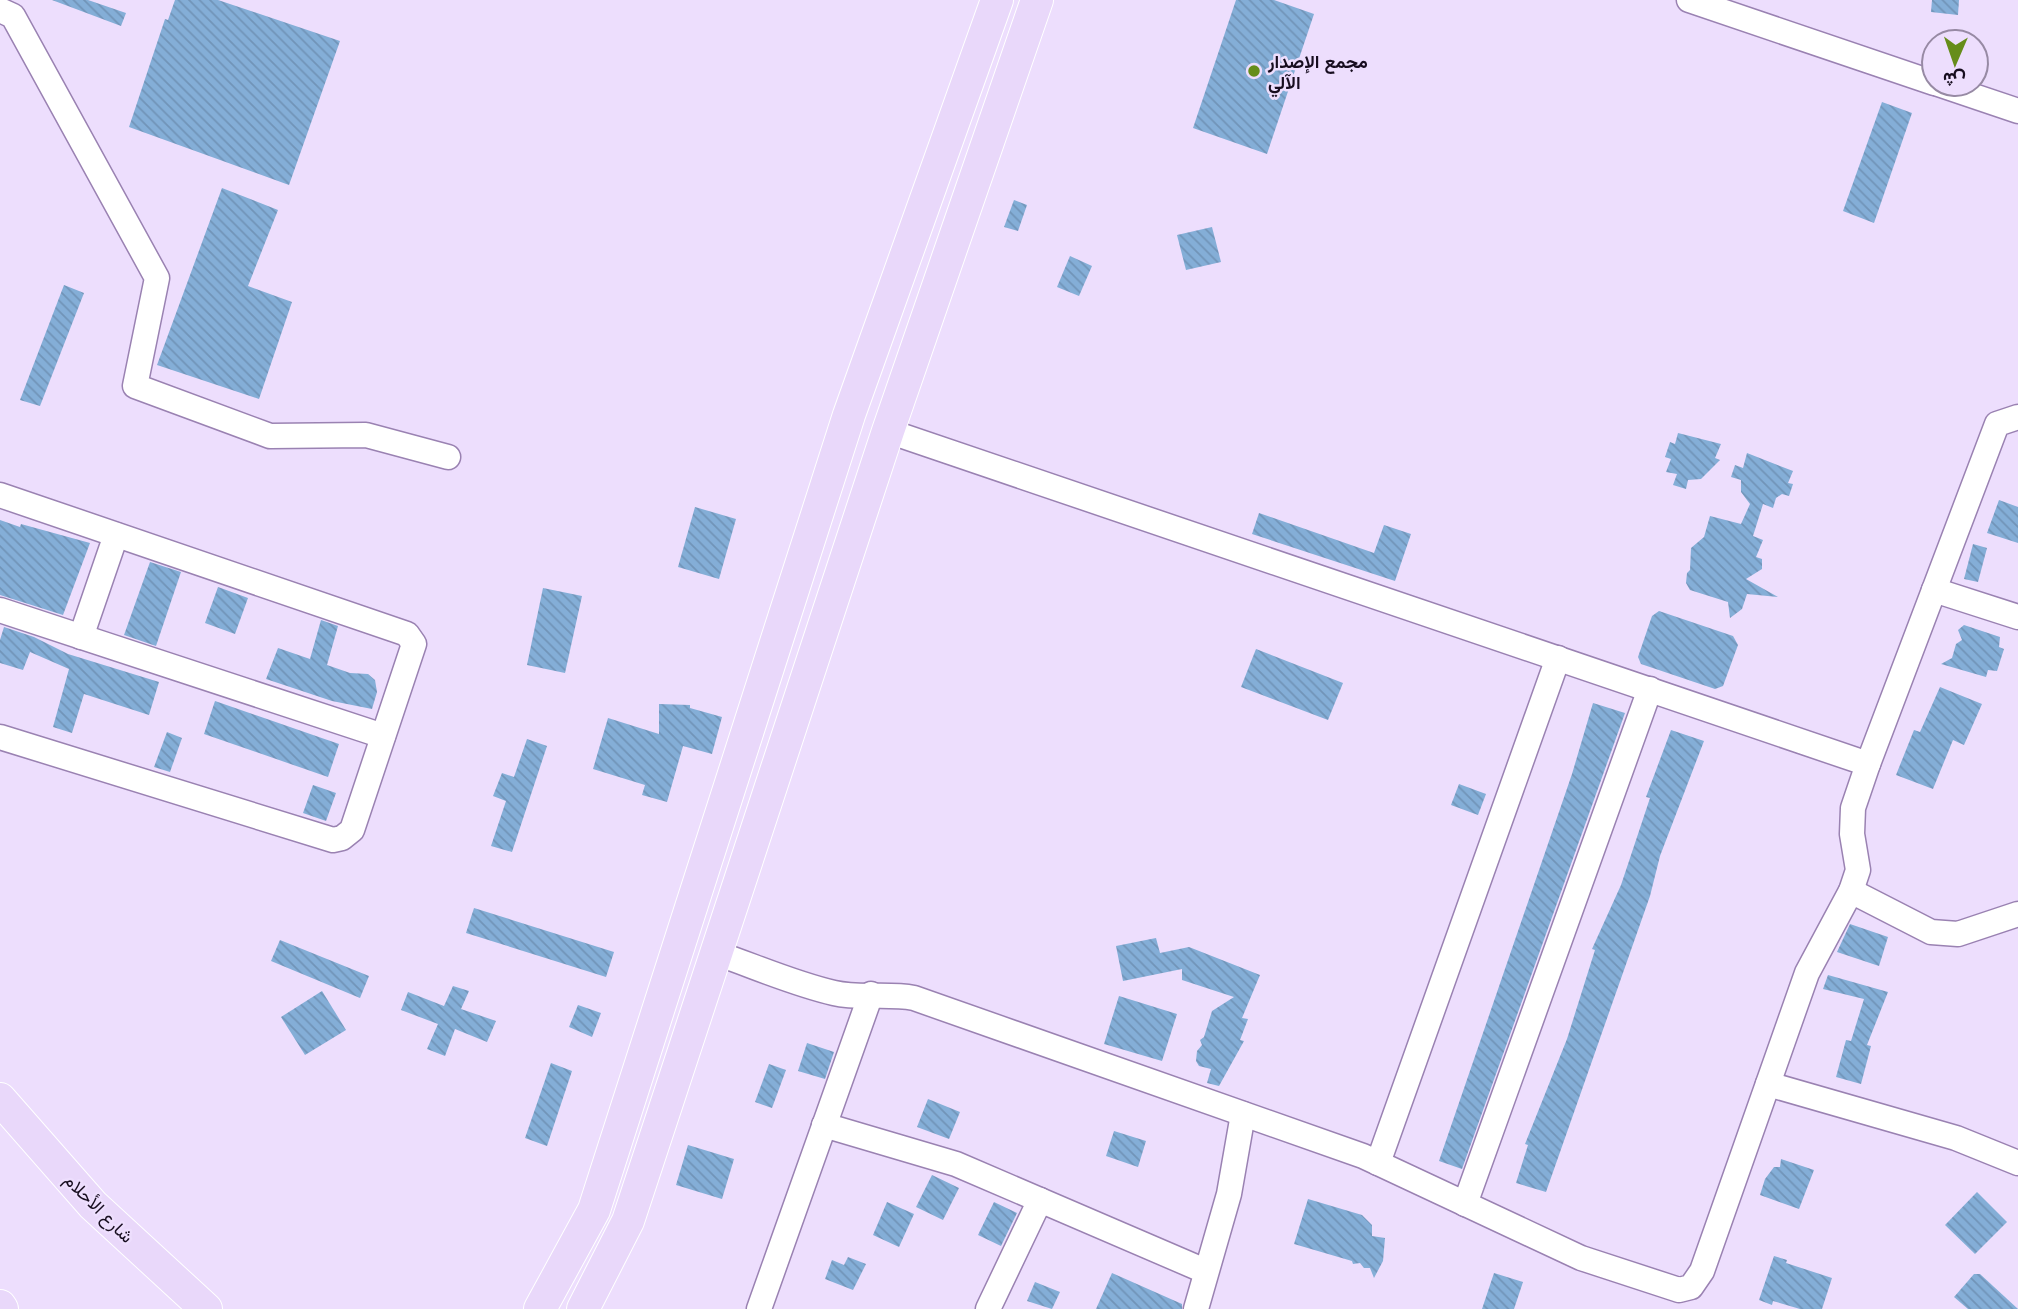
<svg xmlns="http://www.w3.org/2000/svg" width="2018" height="1309" viewBox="0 0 2018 1309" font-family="Quicksand,Vazirmatn,sans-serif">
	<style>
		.building { fill: url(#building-back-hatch) }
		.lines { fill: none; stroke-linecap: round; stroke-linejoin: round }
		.minor-casing { stroke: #9a82b2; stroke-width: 27 }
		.major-casing { stroke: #fff; stroke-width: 34 }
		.minor { stroke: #fff; stroke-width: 24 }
		.major { stroke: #e9d8fa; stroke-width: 32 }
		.poi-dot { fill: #668d1a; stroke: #eddefd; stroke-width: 2.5 }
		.labels { text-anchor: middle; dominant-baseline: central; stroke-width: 5; stroke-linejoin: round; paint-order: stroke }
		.poi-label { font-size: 18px; font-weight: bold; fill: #170d1f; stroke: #eddefd; text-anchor: start }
		.street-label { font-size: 18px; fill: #170d1f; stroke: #eddefd }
	</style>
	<defs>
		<pattern id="building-back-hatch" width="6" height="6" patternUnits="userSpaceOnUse" patternTransform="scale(1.75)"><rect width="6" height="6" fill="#84aed7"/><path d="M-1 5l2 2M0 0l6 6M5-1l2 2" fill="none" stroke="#7194b8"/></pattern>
	</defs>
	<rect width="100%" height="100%" fill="#eddefd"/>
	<!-- building -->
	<g class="building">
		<polygon points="52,0 88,0 126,13 121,26"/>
		<polygon points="175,0 218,0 340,41 289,185 129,127 165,19 168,20"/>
		<polygon points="1236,0 1274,0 1314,14 1267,154 1193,128"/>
		<polygon points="1932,0 1959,0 1958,15 1931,12"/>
		<polygon points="1882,102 1912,113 1874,223 1843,211"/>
		<polygon points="222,188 278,210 248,286 292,302 259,399 157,365"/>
		<polygon points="1014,200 1027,205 1018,231 1004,227"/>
		<polygon points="1212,227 1221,262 1186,270 1177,235"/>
		<polygon points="1070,256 1092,266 1079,296 1057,287"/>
		<polygon points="64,285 84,293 40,406 20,400"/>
		<polygon points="1678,433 1721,444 1715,458 1720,460 1701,479 1688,480 1686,489 1673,485 1677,474 1666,472 1671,459 1665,457 1670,442 1675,444"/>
		<polygon points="1747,453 1793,471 1788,483 1793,484 1789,496 1782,494 1776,498 1773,508 1763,504 1753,536 1763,540 1756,557 1762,559 1762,569 1746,579 1778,597 1747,594 1742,609 1730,618 1728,602 1690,590 1686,583 1687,573 1690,570 1691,548 1704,537 1710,516 1741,524 1750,504 1741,492 1741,480 1731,477 1735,465 1743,468"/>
		<polygon points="1999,500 2018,507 2018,543 1987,533"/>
		<polygon points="695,507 736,519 719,579 678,567"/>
		<polygon points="1259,513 1374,553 1384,525 1411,534 1395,581 1252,534"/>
		<polygon points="0,520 20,527 21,524 90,543 63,615 0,595"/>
		<polygon points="1973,544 1987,548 1978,582 1964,579"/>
		<polygon points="150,562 181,572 156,646 124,635"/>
		<polygon points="218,587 248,598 235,634 205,623"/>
		<polygon points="543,588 582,596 565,673 527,665"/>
		<polygon points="1659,611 1733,636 1738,645 1723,686 1715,689 1641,664 1638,657 1652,616"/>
		<polygon points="321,620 338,626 327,665 350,673 368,674 375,680 377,692 372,709 332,701 266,679 278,648 310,659"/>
		<polygon points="1964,625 2000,637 1999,647 2004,649 1997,671 1988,670 1986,677 1941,664 1952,658 1956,644 1962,640 1958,630"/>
		<polygon points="4,627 34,637 68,654 159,682 149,715 84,694 72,733 53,727 69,669 30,652 23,670 0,663 0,640"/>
		<polygon points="1256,649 1343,683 1328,720 1241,687"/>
		<polygon points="1940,687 1982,704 1964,745 1953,740 1933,789 1896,775 1914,730 1920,732"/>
		<polygon points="215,701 339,744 328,777 204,734"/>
		<polygon points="1593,703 1625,713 1462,1169 1439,1161 1572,774"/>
		<polygon points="659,704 690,705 690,708 722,717 712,754 683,746 667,802 642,795 645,785 593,769 608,718 659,734"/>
		<polygon points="1671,730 1704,741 1660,856 1650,896 1546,1192 1516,1183 1528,1145 1525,1144 1567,1039 1595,950 1592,949 1621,885 1650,798 1646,797"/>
		<polygon points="167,732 182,738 170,772 154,767"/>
		<polygon points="527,739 547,746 512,852 491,846 506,801 493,796 502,773 514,777"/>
		<polygon points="1459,784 1486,794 1478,815 1451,805"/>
		<polygon points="313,785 336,793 326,821 303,813"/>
		<polygon points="474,908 614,952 606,977 466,933"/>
		<polygon points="1850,924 1888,937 1879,966 1837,952"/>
		<polygon points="1156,938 1160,953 1189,947 1260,975 1242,1018 1248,1019 1240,1040 1244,1041 1219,1086 1207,1083 1211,1069 1199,1066 1196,1061 1197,1051 1202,1045 1200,1040 1204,1037 1212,1011 1234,997 1182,980 1182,969 1123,981 1116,946"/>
		<polygon points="280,940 369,976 360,998 271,961"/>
		<polygon points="1828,975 1888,992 1867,1045 1871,1046 1861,1084 1836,1077 1846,1040 1851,1041 1864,999 1823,989"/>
		<polygon points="453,986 469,991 461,1009 496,1021 487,1042 455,1029 445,1056 427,1049 438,1024 401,1010 408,992 444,1006"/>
		<polygon points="322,991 346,1030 305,1055 281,1017"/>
		<polygon points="1119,996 1177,1014 1162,1061 1104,1044"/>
		<polygon points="578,1005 601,1013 592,1037 569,1027"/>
		<polygon points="807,1043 834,1052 825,1079 798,1071"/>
		<polygon points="551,1063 572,1071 547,1146 525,1138"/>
		<polygon points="769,1064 786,1070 772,1108 755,1102"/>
		<polygon points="928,1099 960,1112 949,1139 917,1127"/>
		<polygon points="1114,1131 1146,1141 1138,1167 1106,1156"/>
		<polygon points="688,1145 734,1159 722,1199 676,1185"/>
		<polygon points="1781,1159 1814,1170 1799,1209 1760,1195 1765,1179 1774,1167 1780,1167"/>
		<polygon points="932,1175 959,1188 943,1220 916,1207"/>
		<polygon points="1977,1192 2007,1222 1975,1254 1945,1225"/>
		<polygon points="1308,1199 1362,1215 1372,1225 1372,1236 1385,1238 1383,1261 1374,1278 1370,1268 1364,1268 1360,1263 1353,1264 1352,1261 1294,1244"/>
		<polygon points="887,1202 914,1214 899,1247 873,1235"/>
		<polygon points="994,1202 1017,1213 1001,1246 978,1235"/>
		<polygon points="1774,1256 1787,1260 1786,1263 1832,1278 1822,1309 1800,1309 1773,1301 1772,1305 1759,1300"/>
		<polygon points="848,1257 866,1264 853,1290 825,1279 832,1260 844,1265"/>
		<polygon points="1112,1273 1182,1304 1182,1309 1096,1309"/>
		<polygon points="1494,1273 1523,1282 1514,1309 1482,1309"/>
		<polygon points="1974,1274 1980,1274 2018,1309 1968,1309 1954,1297"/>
		<polygon points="1035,1282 1060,1292 1052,1309 1027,1301"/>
	</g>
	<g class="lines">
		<defs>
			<g id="minor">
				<polyline points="1689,0 1934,83"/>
				<polyline points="0,10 13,16 157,278 135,386 270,436 366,435 448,457"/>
				<polyline points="1938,84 2018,111"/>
				<polyline points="888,431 1868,764"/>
				<polyline points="0,495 407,634 414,644 352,830 342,838 333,840 0,737"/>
				<polyline points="1934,590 2018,617"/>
				<polyline points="0,610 383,736"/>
				<polyline points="81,637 116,535"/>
				<polyline points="1851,891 1931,932 1958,934 2018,914"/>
				<path d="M716,953C754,966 794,984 834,993C860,999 887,993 914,998L1363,1156L1581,1258L1679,1290L1691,1287L1702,1271L1807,973L1851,891L1858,870L1852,834L1853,808L1868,764L1997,424L2018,417"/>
				<polyline points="1768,1084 1956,1138 2018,1163"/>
				<polyline points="824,1125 956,1164 1205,1271"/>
				<polyline points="1378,1163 1558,658"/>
				<polyline points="1465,1204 1650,689"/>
				<polyline points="759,1309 871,994"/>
				<polyline points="988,1309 1040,1200"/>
				<polyline points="1196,1309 1229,1194 1243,1114"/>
			</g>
			<g id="major">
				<polyline points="0,1099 93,1205 206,1309"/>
				<polyline points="0,1306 2,1309"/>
				<polyline points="540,1309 594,1210 849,415 997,0"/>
				<polyline points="583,1309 628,1221 888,431 1037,0"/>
			</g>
		</defs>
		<!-- minor casing -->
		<use href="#minor" class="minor-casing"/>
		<!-- major casing -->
		<use href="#major" class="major-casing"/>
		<!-- minor -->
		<use href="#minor" class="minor"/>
		<!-- major -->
		<use href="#major" class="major"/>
	</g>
	<!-- markers -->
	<circle class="poi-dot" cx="1254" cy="71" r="7"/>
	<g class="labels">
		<!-- poi labels -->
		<g class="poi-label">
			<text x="1268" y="61">مجمع الإصدار<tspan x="1268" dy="21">الآلي</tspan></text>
		</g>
		<!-- street labels -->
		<g class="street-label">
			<text transform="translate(99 1208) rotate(45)">شارع الأحلام</text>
		</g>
	</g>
	<!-- north arrow -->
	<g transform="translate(1955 63) rotate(182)"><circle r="33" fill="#eddefd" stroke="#978aa4" stroke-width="2"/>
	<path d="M0-5L12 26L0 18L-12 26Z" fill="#668d1a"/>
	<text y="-10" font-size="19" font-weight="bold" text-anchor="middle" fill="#170d1f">ش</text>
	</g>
</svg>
